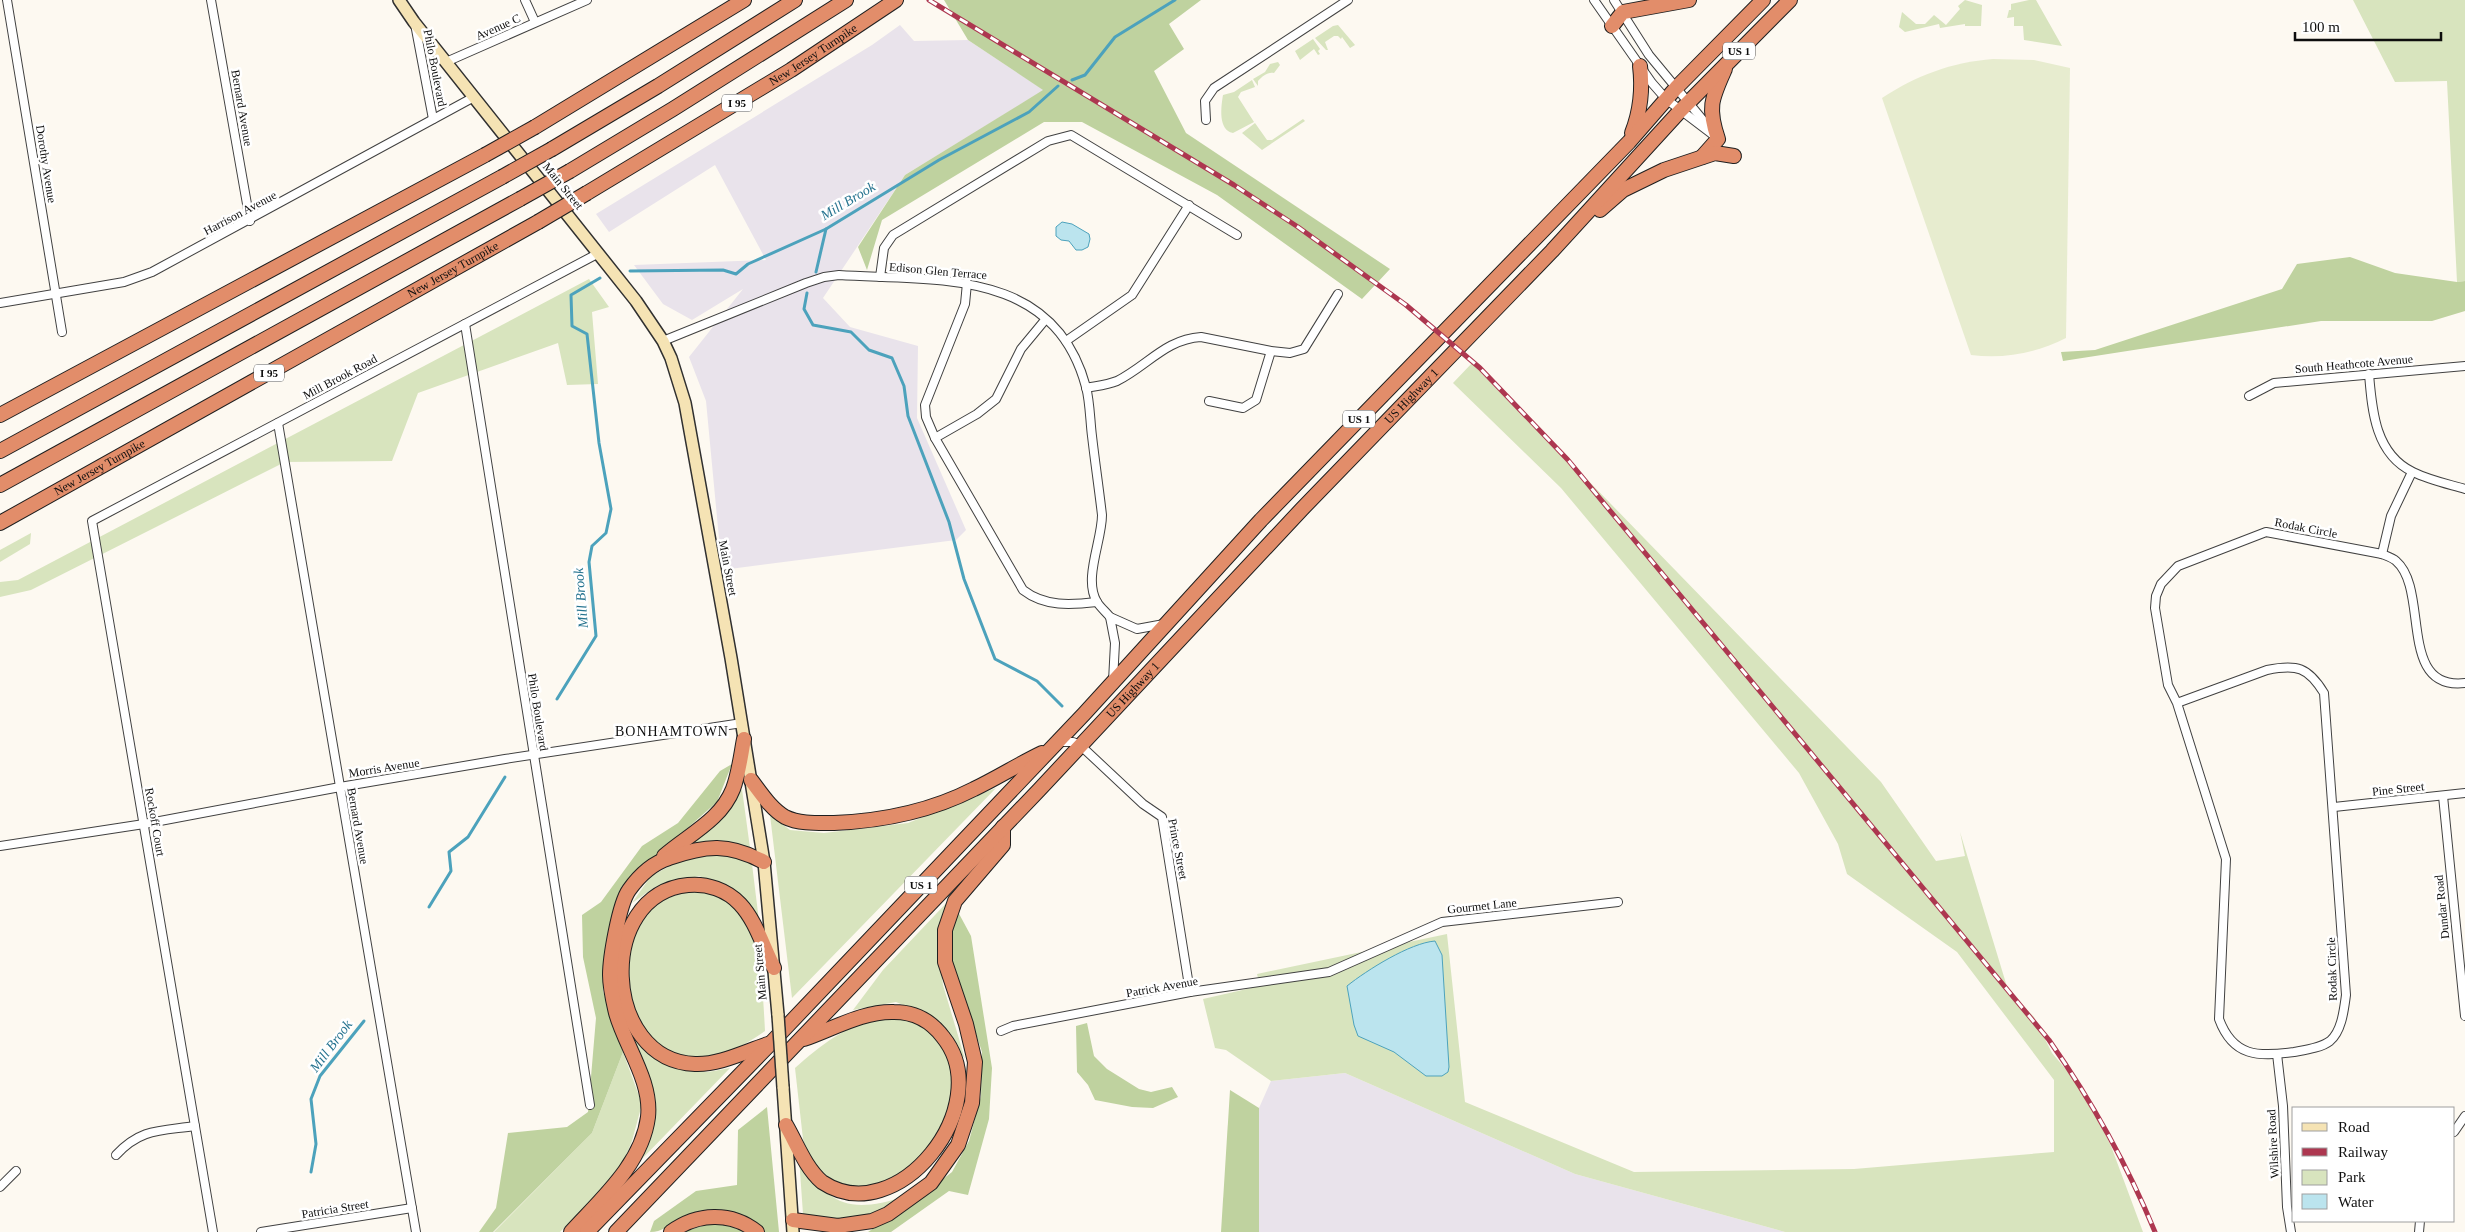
<svg xmlns="http://www.w3.org/2000/svg" width="2465" height="1232" viewBox="0 0 2465 1232" font-family="Georgia,serif">
	<style>
		.industrial { fill: #e9e3eb }
		.green { fill: #d8e4be }
		.forest { fill: #bfd29f }
		.pitch { fill: #e7eccf }
		.water { fill: #bbe4ee; stroke: #4ca2bc }
		.lines { fill: none; stroke-linecap: round; stroke-linejoin: round }
		.stream { stroke: #4ca2bc; stroke-width: 3 }
		.street-casing { stroke: #414141; stroke-width: 10 }
		.secondary-casing { stroke: #303030; stroke-width: 14 }
		.highway-casing { stroke: #1f1f1f; stroke-width: 16 }
		.street { stroke: #fff; stroke-width: 8 }
		.secondary { stroke: #f5e3b4; stroke-width: 11 }
		.highway { stroke: #e28d6a; stroke-width: 14 }
		.rail-casing { stroke: #ad3750; stroke-width: 5 }
		.rail { stroke: #fff; stroke-width: 3; stroke-dasharray: 9; stroke-linecap: butt }
		.secondary-bridge-casing { stroke: #303030; stroke-width: 14; stroke-linecap: butt }
		.highway-bridge-casing { stroke: #1f1f1f; stroke-width: 16; stroke-linecap: butt }
		.secondary-bridge { stroke: #f5e3b4; stroke-width: 11 }
		.highway-bridge { stroke: #e28d6a; stroke-width: 14 }
		.labels { text-anchor: middle; dominant-baseline: central; stroke-width: 5; stroke-linejoin: round; paint-order: stroke }
		.shield { fill: #fff; stroke: #565656; stroke-width: 1 }
		.shield-label { font-size: 11px; font-weight: bold; fill: #0e0e0e }
		.street-label { font-size: 12px; fill: #0e0e0e; stroke: #fff }
		.water-label { font-size: 14px; font-style: italic; fill: #277490; stroke: #fff }
		.neighbourhood-label { font-size: 14px; letter-spacing: 1px; fill: #0e0e0e; stroke: #fff }
	</style>
	<rect width="100%" height="100%" fill="#fdf9f1"/>
	<!-- industrial -->
	<g class="industrial">
		<polygon points="900,25 914,41 968,40 1044,90 905,175 823,298 850,327 918,346 917,418 966,530 956,540 722,570 706,401 689,357 743,289 692,320 663,304 634,265 766,260 715,165 609,232 596,214 872,45"/>
		<polygon points="1345,1073 1575,1174 1785,1232 1259,1232 1259,1108 1271,1081"/>
	</g>
	<!-- green -->
	<g class="green">
		<polygon points="1965,0 1982,5 1981,26 1965,26 1965,24 1940,28 1939,24 1905,32 1899,27 1902,12 1916,24 1925,24 1934,15 1946,25 1960,9 1958,6"/>
		<polygon points="2029,0 2036,0 2062,46 2024,40 2023,26 2014,26 2014,17 2007,18 2009,10 2011,10 2011,4"/>
		<polygon points="2353,0 2465,0 2465,281 2457,282 2447,81 2395,82"/>
		<polygon points="1338,25 1355,45 1350,48 1342,37 1341,39 1338,36 1334,36 1325,42 1328,50 1326,50 1315,38 1333,26"/>
		<polygon points="1313,39 1320,49 1318,51 1320,54 1318,55 1314,49 1300,60 1295,51"/>
		<path d="M1278,62L1280,65L1274,73C1267,72 1263,76 1258,81V86L1253,79L1265,72L1270,64Z"/>
		<path d="M1252,80L1255,87L1241,92L1238,97L1254,122L1233,133C1218,130 1221,107 1223,95L1234,92Z"/>
		<polygon points="1303,119 1305,121 1262,150 1242,133 1255,123 1267,140 1272,140"/>
		<polygon points="589,279 609,307 592,312 598,384 567,385 558,343 418,393 392,461 285,462 31,590 0,597 0,582 18,580"/>
		<polygon points="1473,362 1881,782 1936,861 1965,856 1960,832 2008,990 2034,1017 2052,1053 2086,1093 2111,1146 2143,1232 1785,1232 1575,1174 1345,1073 1271,1081 1226,1050 1215,1048 1203,999 1260,986 1257,974 1447,934 1465,1102 1634,1172 1854,1169 2054,1152 2054,1080 1957,952 1847,874 1838,844 1799,773 1561,488 1453,383"/>
		<polygon points="31,533 30,544 0,562 0,550"/>
		<polygon points="996,788 792,998 770,815 790,830 824,833 908,823"/>
		<polygon points="742,789 750,848 717,840 680,849 718,821"/>
		<polygon points="731,854 752,864 759,921 734,891 699,876 655,887 632,903 651,876 689,856"/>
		<path d="M688,891C704,892 723,894 735,906C761,934 763,994 765,1031C747,1043 729,1055 707,1058C654,1065 629,1016 628,971C628,952 632,929 644,913C655,900 673,897 688,891Z"/>
		<polygon points="953,896 939,955 943,985 965,1059 935,1018 896,1002 853,1010 883,970"/>
		<path d="M877,1018L909,1020L927,1030L942,1045L951,1065V1104L934,1146L880,1191L829,1181L809,1158L803,1139L795,1068C821,1045 844,1027 877,1018Z"/>
		<polygon points="630,1035 669,1066 708,1072 730,1068 639,1162 650,1130"/>
		<polygon points="623,1052 642,1104 632,1141 619,1172 560,1232 494,1232 592,1133"/>
		<path d="M799,1157C829,1207 851,1214 906,1196C867,1223 851,1220 806,1217L803,1214Z"/>
	</g>
	<!-- forest -->
	<g class="forest">
		<polygon points="944,0 1201,0 1169,24 1184,49 1154,71 1186,133 1390,269 1362,299 1217,195 1082,122 1044,122 882,220 867,270 858,247 905,175 1043,90 968,40"/>
		<polygon points="2350,257 2395,273 2457,282 2465,281 2465,311 2432,321 2321,321 2063,361 2061,352 2095,350 2282,289 2297,264"/>
		<polygon points="732,764 717,802 622,886 606,942 603,991 623,1052 592,1133 493,1232 479,1232 496,1208 508,1133 567,1127 588,1112 596,1018 583,957 582,915 601,902 642,846 678,823 720,771"/>
		<polygon points="957,910 971,936 992,1068 989,1119 968,1195 949,1191 891,1232 868,1232 915,1201 952,1172 969,1141 981,1096 982,1052 950,955 952,926"/>
		<polygon points="1087,1023 1094,1056 1107,1069 1139,1089 1151,1092 1172,1087 1178,1097 1153,1108 1132,1107 1095,1100 1088,1085 1077,1072 1076,1026"/>
		<polygon points="1230,1090 1259,1108 1259,1232 1221,1232"/>
		<path d="M767,1107L779,1232H764C741,1207 707,1202 677,1220C666,1226 663,1232 650,1232L654,1221L696,1191L737,1185L738,1130Z"/>
		<polygon points="711,1223 731,1226 743,1232 684,1232"/>
	</g>
	<!-- pitch -->
	<path class="pitch" d="M1993,59L2034,60L2070,68L2066,338C2036,353 2005,359 1971,355L1882,98C1915,76 1952,62 1993,59Z"/>
	<!-- water -->
	<g class="water">
		<polygon points="1062,222 1072,224 1089,234 1090,239 1088,247 1082,250 1076,250 1069,241 1061,240 1056,236 1056,227"/>
		<path d="M1435,941L1442,955L1449,1067L1448,1072L1442,1076H1426L1394,1052L1358,1036L1354,1025L1347,986C1367,970 1410,943 1435,941Z"/>
	</g>
	<g class="lines">
		<!-- stream -->
		<g class="stream">
			<polyline points="1072,80 1085,75 1115,37 1175,0"/>
			<polyline points="630,271 723,270 736,274 748,264 826,229 939,160 1029,112 1058,86"/>
			<polyline points="816,272 826,229"/>
			<polyline points="807,293 804,309 813,325 851,332 869,350 892,358 904,386 908,416 949,522 964,579 995,659 1037,681 1062,706"/>
			<polyline points="557,699 596,636 589,562 592,546 606,533 611,509 599,443 587,334 572,326 571,295 600,278"/>
			<polyline points="429,907 451,871 449,852 468,837 505,777"/>
			<polyline points="311,1172 316,1144 311,1099 320,1076 364,1021"/>
		</g>
		<defs>
			<g id="street">
				<polyline points="7,0 62,332"/>
				<polyline points="211,0 250,221"/>
				<polyline points="525,0 535,22"/>
				<polyline points="1594,0 1652,83 1666,99 1716,137"/>
				<polyline points="1614,0 1649,55 1712,131"/>
				<polyline points="415,24 433,119"/>
				<polyline points="446,62 587,0"/>
				<polyline points="1206,120 1205,101 1214,88 1348,0"/>
				<polyline points="880,277 884,248 893,235 1048,141 1071,135 1237,235"/>
				<path d="M967,283L965,304L925,405L926,417L935,438L1023,590C1045,607 1071,605 1097,602"/>
				<polyline points="0,303 124,282 152,272 474,97"/>
				<polyline points="465,324 590,1105"/>
				<path d="M663,341L806,283L824,277L839,275C937,281 1054,268 1086,387C1090,402 1090,420 1092,436C1095,462 1099,489 1102,515C1102,541 1083,579 1097,602C1100,607 1106,612 1110,617"/>
				<polyline points="1066,341 1132,295 1189,205"/>
				<path d="M2369,374C2372,410 2375,454 2413,472C2429,480 2448,484 2465,489"/>
				<path d="M1086,388C1096,386 1107,385 1117,381C1147,366 1166,339 1201,337L1271,351L1290,353L1304,349L1338,294"/>
				<polyline points="2249,396 2274,383 2465,366"/>
				<polyline points="1209,401 1243,408 1256,400 1271,351"/>
				<polyline points="278,423 416,1232"/>
				<polyline points="935,438 977,414 996,399 1021,349 1045,320"/>
				<polyline points="2382,554 2391,516 2412,472"/>
				<polyline points="1113,681 1115,643 1110,617 1137,629 1164,624"/>
				<path d="M2177,703L2267,670C2297,664 2308,667 2324,693L2346,995C2344,1009 2342,1031 2330,1041C2321,1048 2305,1050 2294,1052C2258,1057 2233,1057 2219,1019L2226,859L2177,703L2168,685L2155,608L2156,596L2161,584L2178,566L2266,532L2382,554C2387,556 2393,558 2396,561C2430,590 2397,691 2465,683"/>
				<polyline points="1058,742 1073,742 1080,745 1143,804 1162,817 1190,992"/>
				<polyline points="2443,796 2465,1016"/>
				<polyline points="2334,807 2465,793"/>
				<polyline points="0,846 144,824 340,787 505,759 742,723"/>
				<polyline points="1001,1031 1013,1026 1190,992 1329,972 1442,922 1618,902"/>
				<polyline points="2277,1054 2283,1106 2287,1207 2291,1232"/>
				<polyline points="2454,1132 2465,1116"/>
				<path d="M116,1155C141,1128 161,1131 195,1126"/>
				<polyline points="0,1187 16,1171"/>
				<polyline points="213,1232 92,521 599,253"/>
				<polyline points="261,1232 412,1208"/>
				<polyline points="2419,1232 2420,1221"/>
			</g>
			<g id="secondary">
				<polyline points="399,0 414,22 636,301 663,341 671,358 685,403 731,658 764,862 778,1015"/>
				<polyline points="783,1087 793,1232"/>
			</g>
			<g id="highway">
				<polyline points="1612,26 1623,12 1689,0"/>
				<polyline points="535,127 744,0"/>
				<path d="M1632,133C1641,110 1643,90 1640,66"/>
				<polyline points="552,149 658,86 795,0"/>
				<path d="M1702,157L1718,139C1707,107 1712,98 1725,69"/>
				<polyline points="570,171 673,109 846,0"/>
				<path id="s1" d="M587,193L791,70L896,0"/>
				<polyline points="1600,210 1623,190 1664,170 1715,153 1734,156"/>
				<polyline points="0,415 485,155"/>
				<polyline points="0,451 502,177"/>
				<polyline points="0,485 520,199"/>
				<path id="s2" d="M0,523L538,222"/>
				<path d="M751,780C761,793 771,809 785,817C799,824 818,823 834,823C882,821 931,811 974,789C997,778 1019,764 1042,753"/>
				<path d="M664,856C688,835 721,820 733,789C739,773 741,755 744,739"/>
				<path d="M768,1044C744,1052 719,1065 695,1064C602,1061 595,894 688,885C707,883 727,890 740,904C756,921 763,947 774,968"/>
				<path d="M786,1125C797,1144 805,1167 822,1182C897,1232 998,1105 943,1037C931,1021 914,1012 894,1012C863,1011 833,1029 804,1039"/>
				<polyline points="793,1220 838,1226 872,1221 888,1214 931,1183 958,1145 972,1103 975,1062 966,1024 945,962 945,930 955,901 1003,845 1003,827"/>
				<path d="M571,1232C601,1199 642,1164 648,1117C652,1081 625,1046 616,1013C613,1000 610,988 610,975C610,958 619,904 629,890C639,876 653,863 669,858C706,845 729,843 764,862"/>
				<polyline points="587,1232 771,1043 1084,714 1261,520 1629,142 1676,88 1763,0"/>
				<path id="s3" d="M616,1232L1039,790L1302,509L1552,251L1680,111L1790,0"/>
				<path d="M671,1232C697,1213 731,1211 757,1232"/>
			</g>
		</defs>
		<!-- street casing -->
		<use href="#street" class="street-casing"/>
		<!-- secondary casing -->
		<use href="#secondary" class="secondary-casing"/>
		<!-- highway casing -->
		<use href="#highway" class="highway-casing"/>
		<!-- street -->
		<use href="#street" class="street"/>
		<!-- secondary -->
		<use href="#secondary" class="secondary"/>
		<!-- highway -->
		<use href="#highway" class="highway"/>
		<defs>
			<path id="rail" d="M929,0L1234,185L1298,227L1406,305L1480,368L1568,460L2049,1040C2091,1100 2127,1164 2155,1232"/>
		</defs>
		<!-- rail casing -->
		<use href="#rail" class="rail-casing"/>
		<!-- rail -->
		<use href="#rail" class="rail"/>
		<defs>
			<polyline id="secondary-bridge" points="778,1015 783,1087"/>
			<g id="highway-bridge">
				<polyline points="485,155 535,127"/>
				<polyline points="502,177 552,149"/>
				<polyline points="520,199 570,171"/>
				<polyline points="538,222 587,193"/>
			</g>
		</defs>
		<!-- secondary-bridge casing -->
		<use href="#secondary-bridge" class="secondary-bridge-casing"/>
		<!-- highway-bridge casing -->
		<use href="#highway-bridge" class="highway-bridge-casing"/>
		<!-- secondary-bridge -->
		<use href="#secondary-bridge" class="secondary-bridge"/>
		<!-- highway-bridge -->
		<use href="#highway-bridge" class="highway-bridge"/>
	</g>
	<g class="labels">
		<!-- shield labels -->
		<g class="shield">
			<rect x="1723" y="42.5" width="32" height="17" rx="4"/>
			<rect x="722" y="94.5" width="30" height="17" rx="4"/>
			<rect x="254" y="364.5" width="30" height="17" rx="4"/>
			<rect x="1343" y="410.5" width="32" height="17" rx="4"/>
			<rect x="905" y="876.5" width="32" height="17" rx="4"/>
		</g>
		<g class="shield-label">
			<text x="1739" y="51">US 1</text>
			<text x="737" y="103">I 95</text>
			<text x="269" y="373">I 95</text>
			<text x="1359" y="419">US 1</text>
			<text x="921" y="885">US 1</text>
		</g>
		<!-- street labels -->
		<g class="street-label">
			<text transform="translate(498 27) rotate(-24)">Avenue C</text>
			<text stroke="none"><textPath href="#s1" startOffset="265">New Jersey Turnpike</textPath></text>
			<text transform="translate(435 68) rotate(79)">Philo Boulevard</text>
			<text transform="translate(242 108) rotate(80)">Bernard Avenue</text>
			<text transform="translate(46 164) rotate(81)">Dorothy Avenue</text>
			<text transform="translate(563 186) rotate(51)">Main Street</text>
			<text transform="translate(240 213) rotate(-28)">Harrison Avenue</text>
			<text stroke="none"><textPath href="#s2" startOffset="519">New Jersey Turnpike</textPath></text>
			<text transform="translate(938 271) rotate(5)">Edison Glen Terrace</text>
			<text transform="translate(2354 364) rotate(-5)">South Heathcote Avenue</text>
			<text transform="translate(340 377) rotate(-28)">Mill Brook Road</text>
			<text stroke="none"><textPath href="#s3" startOffset="1154">US Highway 1</textPath></text>
			<text stroke="none"><textPath href="#s2" startOffset="114">New Jersey Turnpike</textPath></text>
			<text transform="translate(2306 528) rotate(11)">Rodak Circle</text>
			<text transform="translate(728 568) rotate(79)">Main Street</text>
			<text stroke="none"><textPath href="#s3" startOffset="749">US Highway 1</textPath></text>
			<text transform="translate(538 712) rotate(81)">Philo Boulevard</text>
			<text transform="translate(384 768) rotate(-9)">Morris Avenue</text>
			<text transform="translate(2398 789) rotate(-6)">Pine Street</text>
			<text transform="translate(155 822) rotate(80)">Rockoff Court</text>
			<text transform="translate(358 826) rotate(80)">Bernard Avenue</text>
			<text transform="translate(1178 849) rotate(79)">Prince Street</text>
			<text transform="translate(1482 906) rotate(-6)">Gourmet Lane</text>
			<text transform="translate(2442 907) rotate(-96)">Dundar Road</text>
			<text transform="translate(2332 969) rotate(-92)">Rodak Circle</text>
			<text transform="translate(760 972) rotate(-95)">Main Street</text>
			<text transform="translate(1162 987) rotate(-10)">Patrick Avenue</text>
			<text transform="translate(2273 1144) rotate(-93)">Wilshire Road</text>
			<text transform="translate(335 1209) rotate(-9)">Patricia Street</text>
		</g>
		<!-- water labels -->
		<g class="water-label">
			<text transform="translate(848 201) rotate(-31)">Mill Brook</text>
			<text transform="translate(581 598) rotate(-95)">Mill Brook</text>
			<text transform="translate(331 1046) rotate(-53)">Mill Brook</text>
		</g>
		<!-- neighbourhood labels -->
		<g class="neighbourhood-label">
			<text x="672" y="731">BONHAMTOWN</text>
		</g>
	</g>
	<!-- legend -->
	<rect x="2292" y="1107" width="162" height="115" fill="#ffffff" stroke="#9f9f9f"/>
	<rect x="2302" y="1123" width="25" height="8" fill="#f5e3b4" stroke="#9f9f9f"/>
	<text x="2338" y="1132" font-size="15" fill="#0e0e0e">Road</text>
	<rect x="2302" y="1148" width="25" height="8" fill="#ad3750" stroke="#9f9f9f"/>
	<text x="2338" y="1157" font-size="15" fill="#0e0e0e">Railway</text>
	<rect x="2302" y="1170" width="25" height="15" fill="#d8e4be" stroke="#9f9f9f"/>
	<text x="2338" y="1182" font-size="15" fill="#0e0e0e">Park</text>
	<rect x="2302" y="1194" width="25" height="15" fill="#bbe4ee" stroke="#9f9f9f"/>
	<text x="2338" y="1207" font-size="15" fill="#0e0e0e">Water</text>
	<!-- scale -->
	<path d="M2295 32v8h146v-8" fill="none" stroke="#0e0e0e" stroke-width="2.5"/>
	<text x="2302" y="32" font-size="15" fill="#0e0e0e" stroke="#ffffff" stroke-width="4" paint-order="stroke">100 m</text>
</svg>
